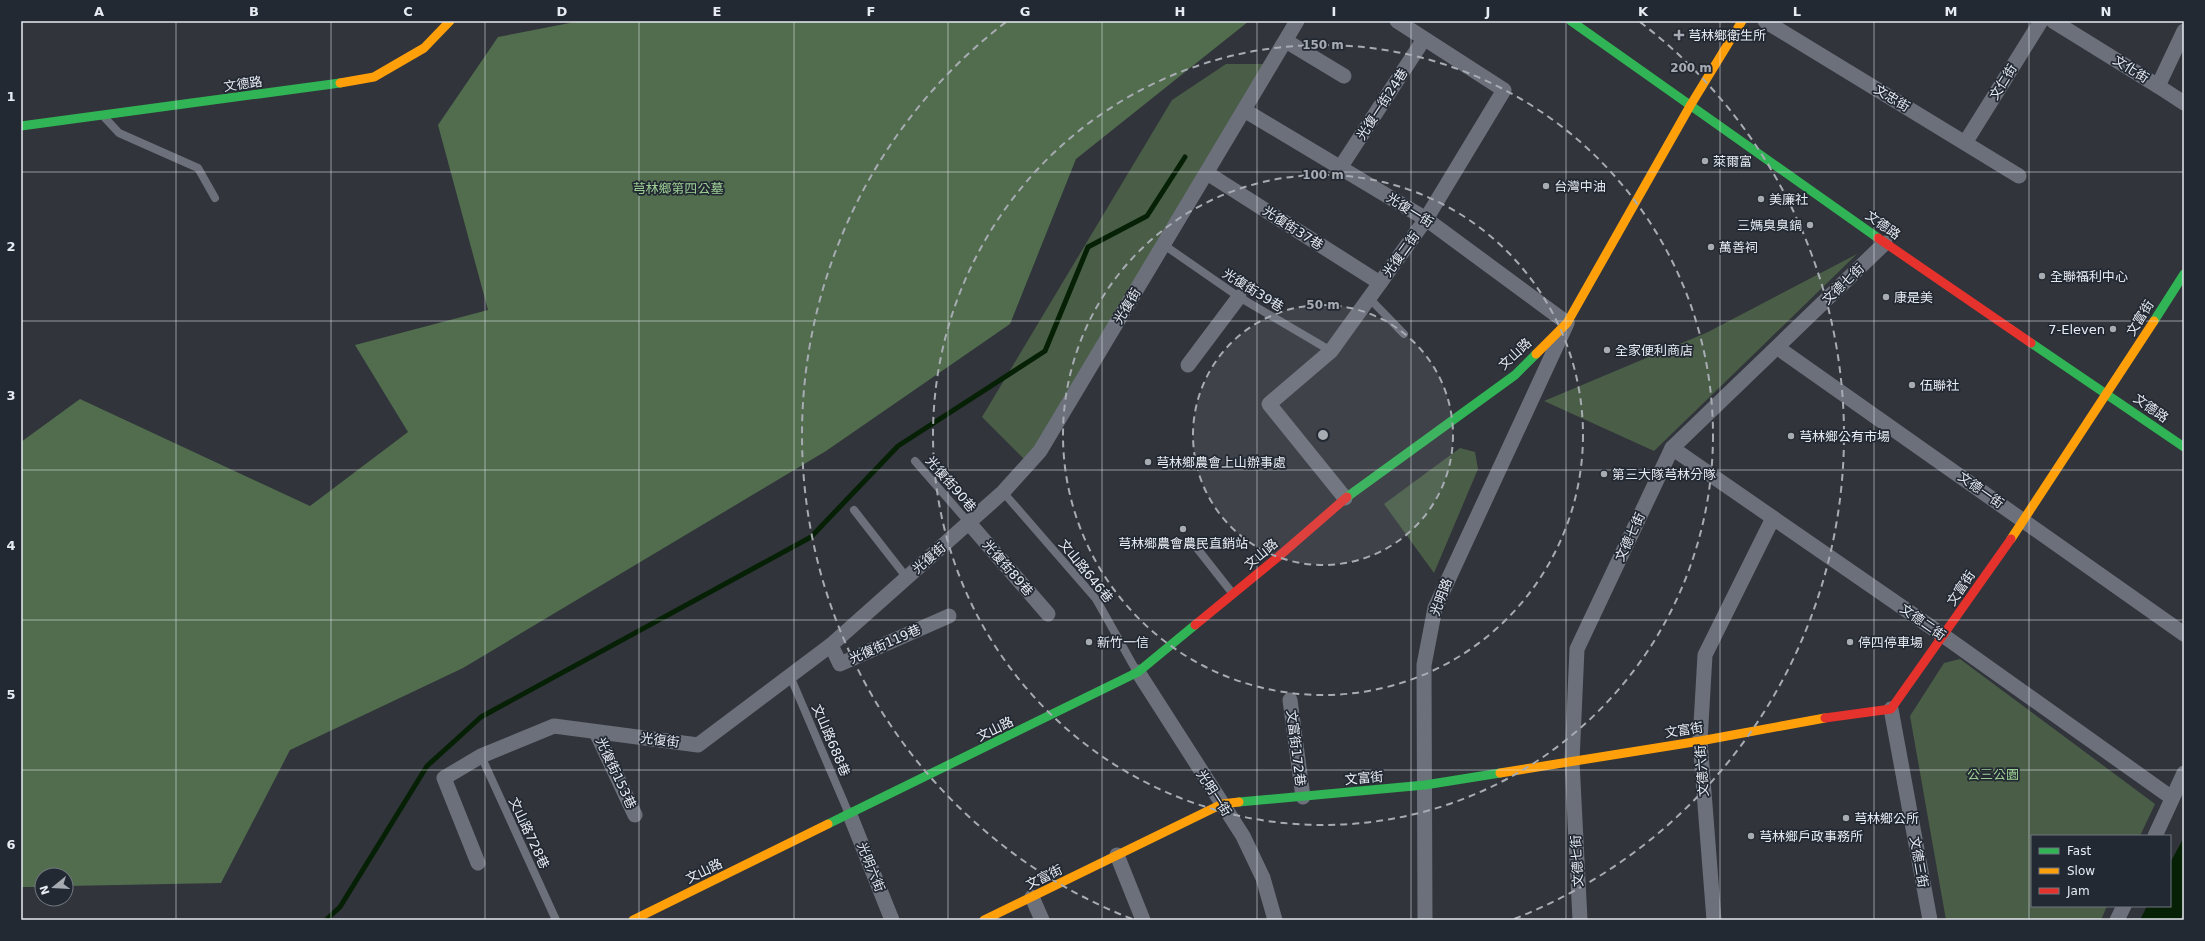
<svg xmlns="http://www.w3.org/2000/svg" width="2205" height="941" viewBox="0 0 2205 941" font-family="'DejaVu Sans','Noto Sans TC',sans-serif">
	<style>
		.green { fill: #495d47 }
		.forest { fill: #516d4e }
		.water { fill: #062005 }
		.lines { fill: none; stroke-linecap: round; stroke-linejoin: round }
		.stream { stroke: #062005; stroke-width: 5 }
		.lane { stroke: #6c707b; stroke-width: 8 }
		.street { stroke: #6c707b; stroke-width: 15 }
		.fast { stroke: #30b455; stroke-width: 9 }
		.slow { stroke: #ff9f0a; stroke-width: 9 }
		.jam { stroke: #e5322d; stroke-width: 9 }
		.grid { fill: none; stroke: #e7ebf2; stroke-width: 1; stroke-opacity: 0.55 }
		.ring { fill: none; stroke: #a7abb2; stroke-width: 2; stroke-dasharray: 7 5 }
		.poi-dot { fill: #a7abb2; stroke: #232933; stroke-width: 1.5 }
		.labels { text-anchor: middle; dominant-baseline: central; stroke-width: 3.5; stroke-linejoin: round; paint-order: stroke }
		.poi-label { font-size: 13px; fill: #e7ebf2; stroke: #232933; text-anchor: start }
		.street-label { font-size: 13px; fill: #e7ebf2; stroke: #232933 }
		.park-label { font-size: 13px; fill: #9cce93; stroke: #232933 }
		.centre { fill: #a7abb2; stroke: #232933; stroke-width: 2 }
		.ring-label { font-size: 12px; text-anchor: middle; font-weight: bold; fill: #a7abb2; stroke: #232933; stroke-width: 3.5; stroke-linejoin: round; paint-order: stroke }
		.neatline { fill: none; stroke: #e7ebf2; stroke-width: 1.5 }
		.grid-label { font-size: 13px; text-anchor: middle; font-weight: bold; fill: #e7ebf2 }
	</style>
	<rect width="100%" height="100%" fill="#31343a"/>
	<!-- green -->
	<g class="green">
		<polygon points="1226,64 1269,64 1040,443 1024,459 982,417 1172,100"/>
		<polygon points="1857,254 1654,451 1544,401 1708,332"/>
		<polygon points="1460,448 1475,452 1478,469 1434,573 1384,504"/>
		<polygon points="1960,659 2155,804 2140,836 2032,836 2032,906 2107,906 2101,920 1946,920 1910,716 1944,663"/>
	</g>
	<!-- forest -->
	<polygon class="forest" points="580,21 1249,21 1076,159 1010,324 826,451 463,668 290,750 221,883 66,886 66,875 42,875 42,887 21,887 21,442 80,399 310,506 408,432 355,345 488,310 438,125 498,37"/>
	<!-- water -->
	<polygon class="water" points="2184,837 2184,912 2180,920 2140,920 2147,906 2170,906 2170,863"/>
	<g class="lines">
		<!-- stream -->
		<polyline class="stream" points="326,920 340,907 427,766 481,717 811,537 898,446 1045,351 1088,247 1147,216 1185,157"/>
		<!-- lane -->
		<g class="lane">
			<polyline points="105,118 119,133 198,168 215,198"/>
			<polyline points="1164,245 1239,297 1331,351"/>
			<polyline points="1369,298 1404,334"/>
			<polyline points="915,461 969,523"/>
			<polyline points="1003,492 1096,599 1137,672"/>
			<polyline points="854,510 907,578"/>
			<polyline points="1196,547 1233,594"/>
			<polyline points="790,676 849,814"/>
			<polyline points="481,756 556,920"/>
		</g>
		<!-- street -->
		<g class="street">
			<polyline points="1765,21 2019,176"/>
			<polyline points="2053,21 2158,86 2184,31"/>
			<polyline points="1286,41 1344,76"/>
			<polyline points="2158,86 2184,103"/>
			<polyline points="1244,110 1426,219 1567,323 1435,608 1424,665 1425,920"/>
			<polyline points="1965,143 2041,21"/>
			<polyline points="1340,168 1424,39"/>
			<polyline points="1207,173 1380,283"/>
			<polyline points="1778,348 2184,634"/>
			<polyline points="1188,365 1239,297"/>
			<polyline points="1672,448 1944,636 2172,798"/>
			<polyline points="1345,498 1269,404 1331,351 1426,219 1504,90 1397,21"/>
			<polyline points="969,523 1048,614"/>
			<polyline points="831,645 840,664 949,616"/>
			<polyline points="1138,672 1243,836 1263,878 1275,920"/>
			<polyline points="1290,700 1303,797"/>
			<polyline points="1891,709 1930,920"/>
			<polyline points="596,732 635,815"/>
			<polyline points="850,815 892,920"/>
			<polyline points="2155,836 2184,773"/>
			<polyline points="1117,855 1143,920"/>
			<polyline points="478,863 444,778 481,756 554,726 698,745 831,645 1003,492 1040,451 1297,21"/>
			<polyline points="1032,897 1042,920"/>
			<polyline points="1580,920 1572,761 1577,649 1672,448 1885,243"/>
			<polyline points="1714,920 1700,741 1705,655 1773,518"/>
			<polyline points="2117,920 2124,906"/>
		</g>
		<!-- fast -->
		<g class="fast">
			<polyline points="1571,21 1878,238"/>
			<polyline points="21,126 340,83"/>
			<polyline points="2154,321 2184,274"/>
			<polyline points="2031,343 2184,447"/>
			<polyline points="1347,497 1515,375 1536,354"/>
			<polyline points="1239,802 1425,785 1500,773"/>
			<polyline points="828,824 1138,672 1195,625"/>
		</g>
		<!-- slow -->
		<g class="slow">
			<polyline points="340,83 374,77 424,48 450,21"/>
			<polyline points="1536,354 1567,323 1690,106 1742,21"/>
			<polyline points="2011,539 2154,321"/>
			<polyline points="1500,773 1700,741 1825,718"/>
			<polyline points="633,920 828,824"/>
			<polyline points="984,920 1222,804 1239,802"/>
		</g>
		<!-- jam -->
		<g class="jam">
			<polyline points="1878,238 2031,343"/>
			<polyline points="1195,625 1278,557 1347,497"/>
			<polyline points="1825,718 1891,709 2011,539"/>
		</g>
	</g>
	<!-- grid -->
	<path class="grid" d="M176,21V920M331,21V920M485,21V920M639,21V920M794,21V920M948,21V920M1102,21V920M1257,21V920M1411,21V920M1566,21V920M1720,21V920M1874,21V920M2029,21V920M21,172H2184M21,321H2184M21,470H2184M21,620H2184M21,770H2184"/>
	<!-- distance rings -->
	<circle cx="1323" cy="435" r="130" fill="#a7abb2" fill-opacity=".12"/>
	<g class="ring">
		<circle cx="1323" cy="435" r="130"/>
		<circle cx="1323" cy="435" r="260"/>
		<circle cx="1323" cy="435" r="390"/>
		<path d="M1132 919A520 520 0 0 1 1006 22M1640 22A520 520 0 0 1 1514 919"/>
	</g>
	<!-- markers -->
	<g class="poi-dot">
		<path d="M1677 29h4v4h4v4h-4v4h-4v-4h-4v-4h4z"/>
		<circle cx="1705" cy="161" r="4"/>
		<circle cx="1546" cy="186" r="4"/>
		<circle cx="1761" cy="199" r="4"/>
		<circle cx="1810" cy="225" r="4"/>
		<circle cx="1711" cy="247" r="4"/>
		<circle cx="2042" cy="276" r="4"/>
		<circle cx="1886" cy="297" r="4"/>
		<circle cx="2113" cy="329" r="4"/>
		<circle cx="1607" cy="350" r="4"/>
		<circle cx="1912" cy="385" r="4"/>
		<circle cx="1791" cy="436" r="4"/>
		<circle cx="1148" cy="462" r="4"/>
		<circle cx="1604" cy="474" r="4"/>
		<circle cx="1183" cy="529" r="4"/>
		<circle cx="1089" cy="642" r="4"/>
		<circle cx="1850" cy="642" r="4"/>
		<circle cx="1846" cy="818" r="4"/>
		<circle cx="1751" cy="836" r="4"/>
	</g>
	<g class="labels">
		<!-- poi labels -->
		<g class="poi-label">
			<text x="1688" y="35">芎林鄉衛生所</text>
			<text x="1713" y="161">萊爾富</text>
			<text x="1554" y="186">台灣中油</text>
			<text x="1769" y="199">美廉社</text>
			<text x="1802" y="225" text-anchor="end">三媽臭臭鍋</text>
			<text x="1719" y="247">萬善祠</text>
			<text x="2050" y="276">全聯福利中心</text>
			<text x="1894" y="297">康是美</text>
			<text x="2105" y="329" text-anchor="end">7-Eleven</text>
			<text x="1615" y="350">全家便利商店</text>
			<text x="1920" y="385">伍聯社</text>
			<text x="1799" y="436">芎林鄉公有市場</text>
			<text x="1156" y="462">芎林鄉農會上山辦事處</text>
			<text x="1612" y="474">第三大隊芎林分隊</text>
			<text x="1183" y="543" text-anchor="middle">芎林鄉農會農民直銷站</text>
			<text x="1097" y="642">新竹一信</text>
			<text x="1858" y="642">停四停車場</text>
			<text x="1854" y="818">芎林鄉公所</text>
			<text x="1759" y="836">芎林鄉戶政事務所</text>
		</g>
		<!-- street labels -->
		<g class="street-label">
			<text transform="translate(2131 69) rotate(32)">文化街</text>
			<text transform="translate(2003 82) rotate(-58)">文仁街</text>
			<text transform="translate(243 84) rotate(-8)">文德路</text>
			<text transform="translate(1892 98) rotate(31)">文忠街</text>
			<text transform="translate(1382 104) rotate(-57)">光復一街24巷</text>
			<text transform="translate(1410 210) rotate(32)">光復一街</text>
			<text transform="translate(1883 225) rotate(35)">文德路</text>
			<text transform="translate(1293 228) rotate(33)">光復街37巷</text>
			<text transform="translate(1401 254) rotate(-54)">光復二街</text>
			<text transform="translate(1843 284) rotate(-44)">文德七街</text>
			<text transform="translate(1253 290) rotate(32)">光復街39巷</text>
			<text transform="translate(1127 306) rotate(-59)">光復街</text>
			<text transform="translate(2140 318) rotate(-58)">文富街</text>
			<text transform="translate(1515 354) rotate(-43)">文山路</text>
			<text transform="translate(2151 408) rotate(35)">文德路</text>
			<text transform="translate(951 484) rotate(49)">光復街90巷</text>
			<text transform="translate(1981 490) rotate(35)">文德一街</text>
			<text transform="translate(1630 537) rotate(-65)">文德七街</text>
			<text transform="translate(1261 554) rotate(-40)">文山路</text>
			<text transform="translate(929 558) rotate(-41)">光復街</text>
			<text transform="translate(1008 568) rotate(49)">光復街89巷</text>
			<text transform="translate(1086 571) rotate(51)">文山路646巷</text>
			<text transform="translate(1961 588) rotate(-56)">文富街</text>
			<text transform="translate(1441 597) rotate(-70)">光明路</text>
			<text transform="translate(1923 622) rotate(35)">文德二街</text>
			<text transform="translate(885 644) rotate(-24)">光復街119巷</text>
			<text transform="translate(995 729) rotate(-26)">文山路</text>
			<text transform="translate(1684 730) rotate(-9)">文富街</text>
			<text transform="translate(660 740) rotate(7)">光復街</text>
			<text transform="translate(831 740) rotate(67)">文山路688巷</text>
			<text transform="translate(1296 748) rotate(83)">文富街172巷</text>
			<text transform="translate(1702 771) rotate(-94)">文德六街</text>
			<text transform="translate(616 773) rotate(65)">光復街153巷</text>
			<text transform="translate(1364 778) rotate(-5)">文富街</text>
			<text transform="translate(1214 793) rotate(57)">光明一街</text>
			<text transform="translate(529 833) rotate(65)">文山路728巷</text>
			<text transform="translate(1577 861) rotate(-93)">文德七街</text>
			<text transform="translate(1919 862) rotate(80)">文德三街</text>
			<text transform="translate(871 867) rotate(68)">光明六街</text>
			<text transform="translate(704 871) rotate(-26)">文山路</text>
			<text transform="translate(1044 877) rotate(-26)">文富街</text>
		</g>
		<!-- park labels -->
		<g class="park-label">
			<text x="678" y="188">芎林鄉第四公墓</text>
			<text x="1993" y="774">公三公園</text>
		</g>
	</g>
	<circle cx="1323" cy="435" r="6" class="centre"/>
	<g class="ring-label">
		<text x="1323" y="49">150 m</text>
		<text x="1691" y="72">200 m</text>
		<text x="1323" y="179">100 m</text>
		<text x="1323" y="309">50 m</text>
	</g>
	<!-- border -->
	<rect width="2205" height="941" fill="none" stroke="#232933" stroke-width="44"/>
	<!-- legend -->
	<rect x="2031" y="835" width="140" height="72" fill="#232933" stroke="#71777f"/>
	<rect x="2039" y="848" width="20" height="6" fill="#30b455" stroke="#71777f"/>
	<text x="2067" y="855" font-size="12" fill="#e7ebf2">Fast</text>
	<rect x="2039" y="868" width="20" height="6" fill="#ff9f0a" stroke="#71777f"/>
	<text x="2067" y="875" font-size="12" fill="#e7ebf2">Slow</text>
	<rect x="2039" y="888" width="20" height="6" fill="#e5322d" stroke="#71777f"/>
	<text x="2067" y="895" font-size="12" fill="#e7ebf2">Jam</text>
	<!-- north arrow -->
	<g transform="translate(54 887) rotate(252)"><circle r="19" fill="#232933" stroke="#71777f"/>
	<path d="M0-3L7 15L0 10L-7 15Z" fill="#a7abb2"/>
	<text y="-6" font-size="11" font-weight="bold" text-anchor="middle" fill="#e7ebf2">N</text>
	</g>
	<rect x="22" y="22" width="2161" height="897" class="neatline"/>
	<g class="grid-label">
		<text x="99" y="16">A</text>
		<text x="254" y="16">B</text>
		<text x="408" y="16">C</text>
		<text x="562" y="16">D</text>
		<text x="717" y="16">E</text>
		<text x="871" y="16">F</text>
		<text x="1025" y="16">G</text>
		<text x="1180" y="16">H</text>
		<text x="1334" y="16">I</text>
		<text x="1488" y="16">J</text>
		<text x="1643" y="16">K</text>
		<text x="1797" y="16">L</text>
		<text x="1951" y="16">M</text>
		<text x="2106" y="16">N</text>
		<text x="11" y="101">1</text>
		<text x="11" y="251">2</text>
		<text x="11" y="400">3</text>
		<text x="11" y="550">4</text>
		<text x="11" y="699">5</text>
		<text x="11" y="849">6</text>
	</g>
</svg>
